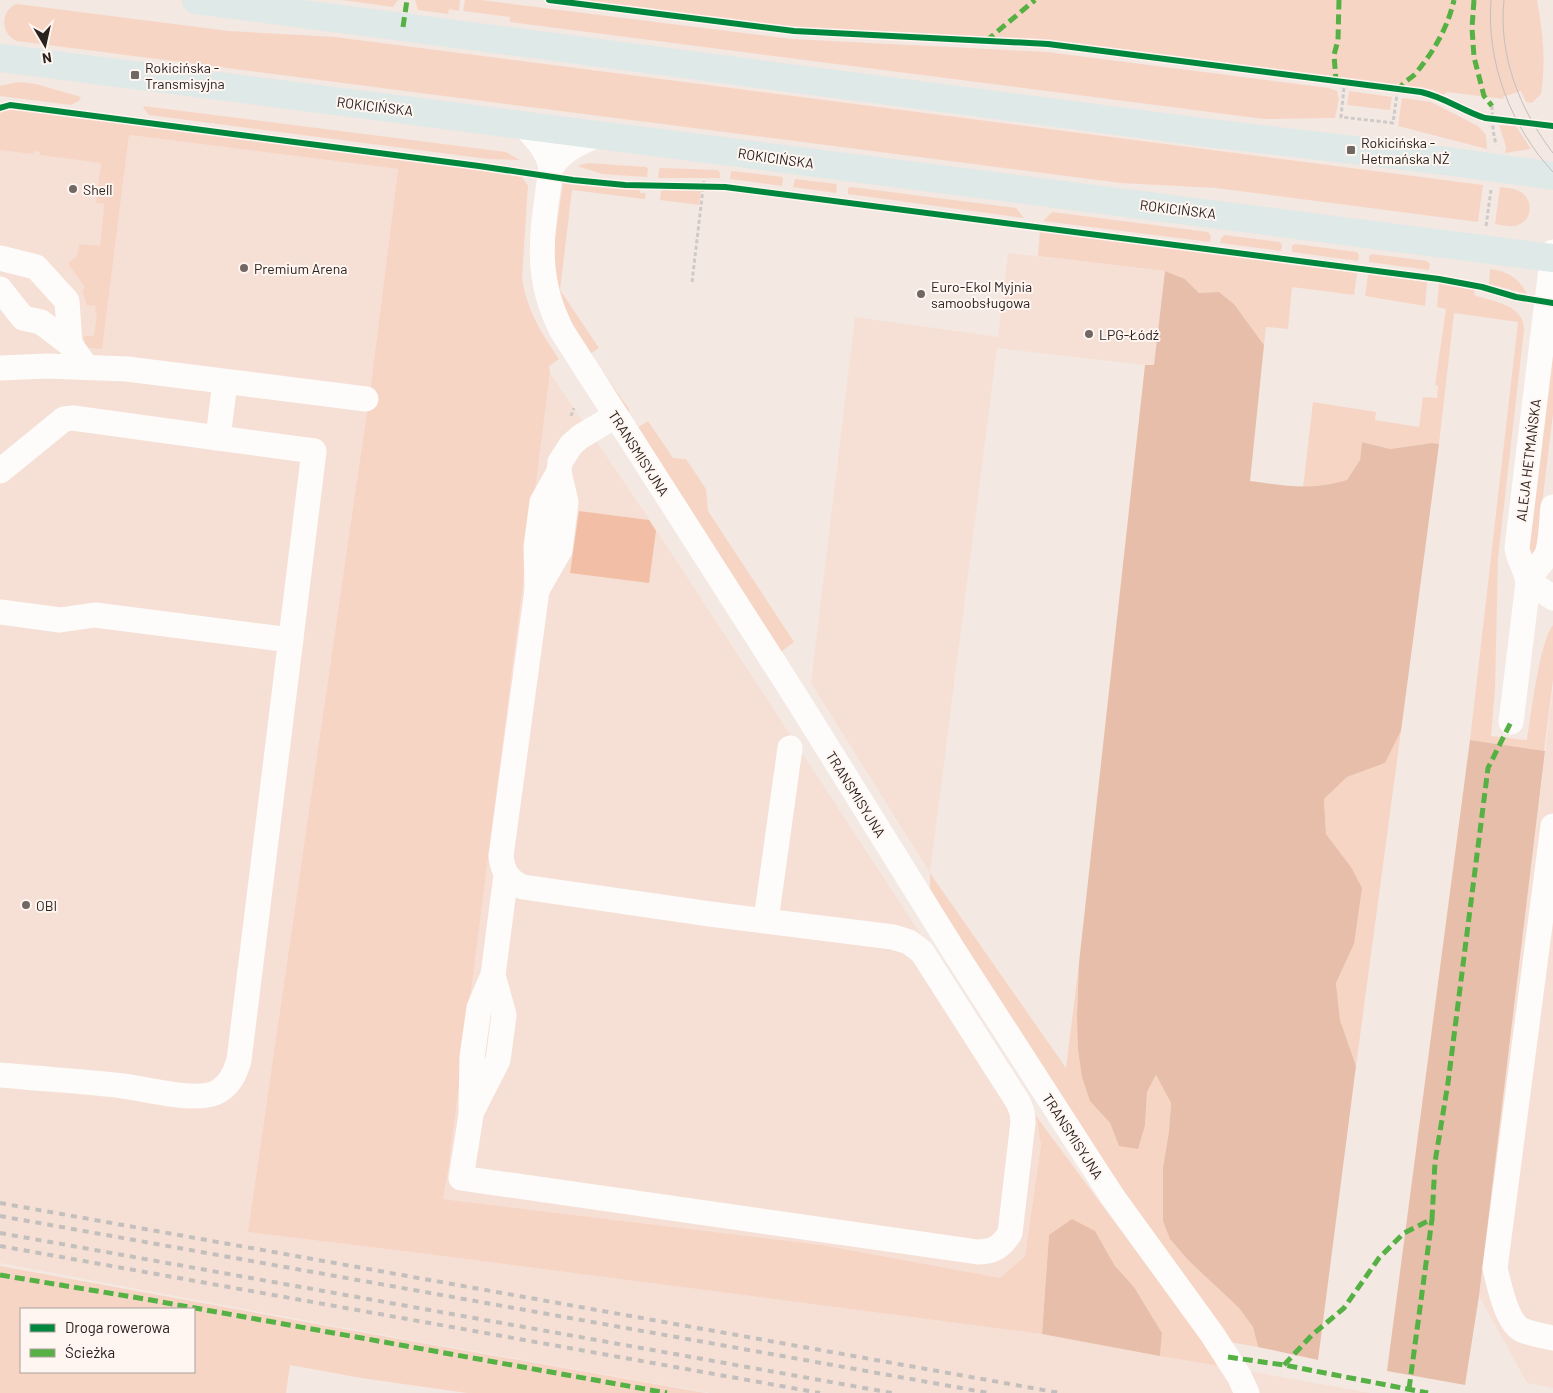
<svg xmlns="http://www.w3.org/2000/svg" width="1553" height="1393" viewBox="0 0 1553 1393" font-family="Barlow,sans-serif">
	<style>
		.built { fill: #f6e0d5 }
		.green { fill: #f7d5c5; fill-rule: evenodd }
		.forest { fill: #e7bea9 }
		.water { fill: #f2bfa6 }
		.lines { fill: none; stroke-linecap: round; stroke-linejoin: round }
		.path { stroke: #cecac8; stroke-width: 3; stroke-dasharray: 4 2.5; stroke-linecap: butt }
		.minor { stroke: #fdfcfb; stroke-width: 25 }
		.major { stroke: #dfe9e8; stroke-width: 28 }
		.tram { stroke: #c3bfbd; stroke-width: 1 }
		.rail { stroke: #c3bfbd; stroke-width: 4; stroke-dasharray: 6 6; stroke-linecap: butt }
		.quiet { stroke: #56b145; stroke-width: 5; stroke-dasharray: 10 5; stroke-linecap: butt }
		.cycleway-casing { stroke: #fff5f1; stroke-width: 9 }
		.cycleway { stroke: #00873e; stroke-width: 6 }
		.poi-dot { fill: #716763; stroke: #fff5f1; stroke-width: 2 }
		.labels { text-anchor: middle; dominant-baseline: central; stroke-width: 4; stroke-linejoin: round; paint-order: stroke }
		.poi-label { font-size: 14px; fill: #2a221e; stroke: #fff5f1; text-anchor: start }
		.street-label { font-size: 14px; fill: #2a221e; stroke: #fff5f1 }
	</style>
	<rect width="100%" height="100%" fill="#f4e8e2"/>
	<!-- built -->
	<g class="built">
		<polygon points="129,135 398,169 371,384 249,1232 427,1254 1042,1334 1371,1393 710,1393 367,1332 0,1263 0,147"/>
		<polygon points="1008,253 1165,271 1154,366 997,348 930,873 811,683 855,317 998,337"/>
		<polygon points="550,373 649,519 914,924 1036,1116 1041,1145 1025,1256 1000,1279 822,1245 443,1199 448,1172"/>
		<polygon points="1553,689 1553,1388 1527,1383 1479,1296"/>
	</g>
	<!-- green -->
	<g class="green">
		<polygon points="342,0 398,0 393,7"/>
		<polygon points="415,0 460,0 459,11 449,9 448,14 418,10"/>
		<polygon points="465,0 481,0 792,39 1047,52 1329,88 1337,91 1339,99 1335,118 1264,119 510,22 510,17 463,11"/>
		<path d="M574,0H1537C1543,32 1546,62 1541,94L1532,103L1526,102L1521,91L1503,97L1504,99L1447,92L1443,95L1432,90L1048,41L794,28Z"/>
		<path d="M17,4L229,31L335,37L1483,185L1478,222L1216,188L1121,183L17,41C0,34 0,10 17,4Z"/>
		<polygon points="18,82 36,84 81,97 79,101 71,105 0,96 0,86"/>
		<polygon points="1349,91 1392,97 1390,110 1347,105"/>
		<polygon points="1402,98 1431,102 1478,126 1486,135 1487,149 1398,126"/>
		<polygon points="143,106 506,152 520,160 488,159 149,115 144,109"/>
		<path d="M10,108L478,169L522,177L528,186L522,278C527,311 541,332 559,359L549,366L550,373L448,1172L443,1199L822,1245L1000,1278L1025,1256L1041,1145L1036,1116L1156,1278L1220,1366L1160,1356L1162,1333L1134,1287L1115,1266L1095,1231L1049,1235L1042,1334L427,1254L248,1232L371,384L398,169L129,135L102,349L88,348L85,344L84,336H94L97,313L95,312L96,306L87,305L82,290L85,287L68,264L77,256L79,244L100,246L104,206L103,203H96L101,163L40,155V152L34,151L33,154L0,150V112Z"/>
		<polygon points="1499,125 1516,126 1531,149 1505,153 1506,147"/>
		<polygon points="588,163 646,167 648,169 647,177 602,174 577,166"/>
		<polygon points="661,168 718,170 720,173 720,178 658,178 659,169"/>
		<polygon points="733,171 782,177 783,179 782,186 730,179 731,172"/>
		<polygon points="795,179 836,184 837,186 836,193 793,187"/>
		<polygon points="563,183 640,188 640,193 646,193 645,199 572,190 560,290 599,348 590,354 629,409 629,414 579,341 557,288 553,251"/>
		<polygon points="851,187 1016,208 1024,218 848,194 848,188"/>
		<path d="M1500,187C1506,188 1513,188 1519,191C1533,198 1534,219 1518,225C1511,228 1503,225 1495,224Z"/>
		<polygon points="661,189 701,190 699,205 660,200"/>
		<polygon points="1052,212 1208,232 1211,236 1210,242 1043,221"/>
		<polygon points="1040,231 1357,273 1354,295 1292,287 1288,329 1266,327 1264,345 1234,304 1219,292 1199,293 1185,279 1165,271 1038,256"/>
		<polygon points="1224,235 1280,242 1282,245 1281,251 1220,243 1221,238"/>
		<polygon points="1295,244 1357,252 1359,255 1358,261 1292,252 1292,246"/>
		<polygon points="1372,254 1427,261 1430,264 1429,270 1369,262 1369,256"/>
		<path d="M1490,269C1507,271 1519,278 1527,294L1489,284Z"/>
		<polygon points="1368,274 1427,282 1425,306 1365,296"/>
		<path d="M1439,283L1475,289L1474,295C1494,302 1525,305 1524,330L1498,558L1495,689L1491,736L1527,740C1531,715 1539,643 1553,625V680L1544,751L1470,740L1518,322L1454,313L1439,444L1432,443L1390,449L1362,442L1360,460L1347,481L1327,486L1303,488L1313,402L1376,412L1375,420L1419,427L1423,397L1437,398L1438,386L1435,385L1446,309L1437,307Z"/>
		<polygon points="1553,341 1553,414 1535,562 1528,557"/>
		<polygon points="648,421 673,458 686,459 706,489 708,511 794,642 778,654 637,428"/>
		<polygon points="1401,731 1356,1066 1340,1020 1336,983 1354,944 1351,867 1326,834 1324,799 1347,777 1385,763"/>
		<polygon points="930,873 1066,1068 1079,963 1077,1015 1090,1100 1110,1123 1119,1146 1145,1125 1147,1092 1156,1075 1171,1103 1169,1132 1189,1261 1239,1308 1253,1327 1258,1347 1229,1342 1062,1102 930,890"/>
		<path d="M0,1266L366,1333L706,1393H467L361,1378L290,1365L286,1393H0ZM194,1309V1372H21V1309Z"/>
	</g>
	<!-- forest -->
	<g class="forest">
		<path d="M1165,271L1185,279L1199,293L1219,292L1234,304L1264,345L1250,481C1287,486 1310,491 1347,480L1360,460L1362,442L1390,449L1432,443L1439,444L1401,731L1385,763L1347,777L1324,799L1326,834L1351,867L1362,888L1354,944L1336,983L1340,1020L1356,1066L1318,1360L1258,1347L1253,1327L1239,1308L1189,1261L1170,1239L1163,1221V1168L1169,1132L1171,1103L1156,1075L1147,1092L1145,1125L1138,1149L1119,1146L1110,1123L1090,1101L1082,1077L1078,1049L1077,1015L1079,963L1145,365H1154Z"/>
		<polygon points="1470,740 1545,751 1479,1296 1465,1385 1387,1371"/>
		<polygon points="1072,1219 1095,1231 1115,1266 1134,1287 1162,1333 1160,1356 1042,1334 1049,1235"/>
	</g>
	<!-- water -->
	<polygon class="water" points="579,511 649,520 656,531 649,583 570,573"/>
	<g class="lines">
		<!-- path -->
		<g class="path">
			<polyline points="1344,88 1341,117 1393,123 1397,94"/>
			<polyline points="1492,106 1493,130 1496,145"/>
			<polyline points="1486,226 1491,190"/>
			<polyline points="692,282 704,180"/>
			<polyline points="571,416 574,408"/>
		</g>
		<!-- minor -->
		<g class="minor">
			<path d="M524,126C536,138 548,151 551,168C543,230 532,273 562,331L799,702L954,951L1112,1196L1212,1334L1239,1376L1247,1393"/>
			<path d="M551,168C561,151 580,142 598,135"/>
			<polyline points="0,258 36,267 67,301 70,344 86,367"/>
			<polyline points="0,289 23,318 41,322 70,344"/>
			<polyline points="0,368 47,366 127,369 366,399"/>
			<polyline points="0,471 64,419 73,418 218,438"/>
			<path d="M1528,583C1527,571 1519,561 1517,548L1553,252"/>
			<polyline points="1528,583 1537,587 1553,598"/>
			<polyline points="537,590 560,550 566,502 559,472 560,462 571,445 580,437 615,416"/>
			<polyline points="0,612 60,620 95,615 291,640"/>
			<path d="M1511,722L1528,583C1532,570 1542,565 1547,554C1552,540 1551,521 1553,507"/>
			<path d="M1553,826L1495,1268C1499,1284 1506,1322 1522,1330C1531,1334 1543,1336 1553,1338"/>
			<path d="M506,875L493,975L479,1008L472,1057L471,1115L461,1178L978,1252C994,1252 1002,1246 1010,1233L1023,1122L1022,1112L1018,1102L922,952L909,942L893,937L710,914L523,887C508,881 503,872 501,856L537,590L536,547L542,502L559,472"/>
			<polyline points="766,920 790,748"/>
			<path d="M0,1075C41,1079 82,1081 123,1086C147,1089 193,1102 215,1093C229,1087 235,1074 239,1060L314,451L218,438L225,382"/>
			<polyline points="473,1109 498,1060 504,1015 493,975"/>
		</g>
		<!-- major -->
		<g class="major">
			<polyline points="196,0 1209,133 1446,161 1553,176"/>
			<polyline points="0,58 1553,258"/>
		</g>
		<!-- tram -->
		<g class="tram">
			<path d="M1491,0C1486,62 1511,127 1553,172"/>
			<path d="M1504,0C1498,56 1520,110 1553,153"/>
		</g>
		<!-- rail -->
		<g class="rail">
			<polyline points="0,1203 1060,1393"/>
			<polyline points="0,1216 989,1393"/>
			<polyline points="0,1233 892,1393"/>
			<polyline points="0,1246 820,1393"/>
		</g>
		<!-- quiet -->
		<g class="quiet">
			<polyline points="1474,0 1472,28 1474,57 1484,96 1492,106"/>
			<polyline points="403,27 407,0"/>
			<polyline points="986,41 1035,0"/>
			<polyline points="1338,83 1336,81 1334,55 1338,40 1339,0"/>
			<path d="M1398,92C1401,82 1410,80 1416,73C1434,51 1448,27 1454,0"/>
			<polyline points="0,1275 145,1299 667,1393"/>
			<polyline points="1228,1357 1284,1365 1428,1393"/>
			<polyline points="1284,1365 1312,1335 1344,1308 1379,1258 1404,1233 1432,1219 1435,1162 1448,1083 1488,768 1511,722"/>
			<polyline points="1409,1389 1432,1219"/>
		</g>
		<defs>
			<g id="cycleway">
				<path d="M549,0L794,31L1048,44L1421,92C1444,97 1463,111 1485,118L1553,126"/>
				<polyline points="0,108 10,105 479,166 573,180 625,185 725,187 1439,279 1482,287 1516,297 1553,303"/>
			</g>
		</defs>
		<!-- cycleway casing -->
		<use href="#cycleway" class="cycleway-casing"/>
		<!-- cycleway -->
		<use href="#cycleway" class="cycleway"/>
	</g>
	<!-- markers -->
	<g class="poi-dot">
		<rect x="130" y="70" width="10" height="10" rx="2.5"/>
		<rect x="1346" y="145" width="10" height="10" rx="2.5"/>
		<circle cx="73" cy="189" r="5"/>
		<circle cx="244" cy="268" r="5"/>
		<circle cx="921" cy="294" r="5"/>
		<circle cx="1089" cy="334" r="5"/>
		<circle cx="26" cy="905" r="5"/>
	</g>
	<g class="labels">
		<!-- poi labels -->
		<g class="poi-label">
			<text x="145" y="67">Rokicińska -<tspan x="145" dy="16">Transmisyjna</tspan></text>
			<text x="1361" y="142">Rokicińska -<tspan x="1361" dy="16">Hetmańska NŻ</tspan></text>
			<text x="83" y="189">Shell</text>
			<text x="254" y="268">Premium Arena</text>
			<text x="931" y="286">Euro-Ekol Myjnia<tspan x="931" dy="16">samoobsługowa</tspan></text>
			<text x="1099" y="334">LPG-Łódź</text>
			<text x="36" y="905">OBI</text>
		</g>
		<!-- street labels -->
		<g class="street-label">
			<text transform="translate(375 106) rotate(7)">ROKICIŃSKA</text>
			<text transform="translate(776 158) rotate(8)">ROKICIŃSKA</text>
			<text transform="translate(1178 209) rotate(7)">ROKICIŃSKA</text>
			<text transform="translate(639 453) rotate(57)">TRANSMISYJNA</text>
			<text transform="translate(1528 460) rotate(-83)">ALEJA HETMAŃSKA</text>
			<text transform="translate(856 794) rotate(58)">TRANSMISYJNA</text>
			<text transform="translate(1073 1136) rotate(57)">TRANSMISYJNA</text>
		</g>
	</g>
	<!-- legend -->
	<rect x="20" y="1308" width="175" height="65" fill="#fff5f1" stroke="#aaa19d"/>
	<rect x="30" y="1324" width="25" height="8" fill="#00873e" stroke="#aaa19d"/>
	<text x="65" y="1333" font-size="15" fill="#2a221e">Droga rowerowa</text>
	<rect x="30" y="1349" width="25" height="8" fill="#56b145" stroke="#aaa19d"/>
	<text x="65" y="1358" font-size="15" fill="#2a221e">Ścieżka</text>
	<!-- north arrow -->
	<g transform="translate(45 45) rotate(171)" stroke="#fff5f1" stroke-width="4" paint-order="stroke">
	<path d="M0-4L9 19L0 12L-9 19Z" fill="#2a221e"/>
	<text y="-8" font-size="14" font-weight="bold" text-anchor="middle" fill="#2a221e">N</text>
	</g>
</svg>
